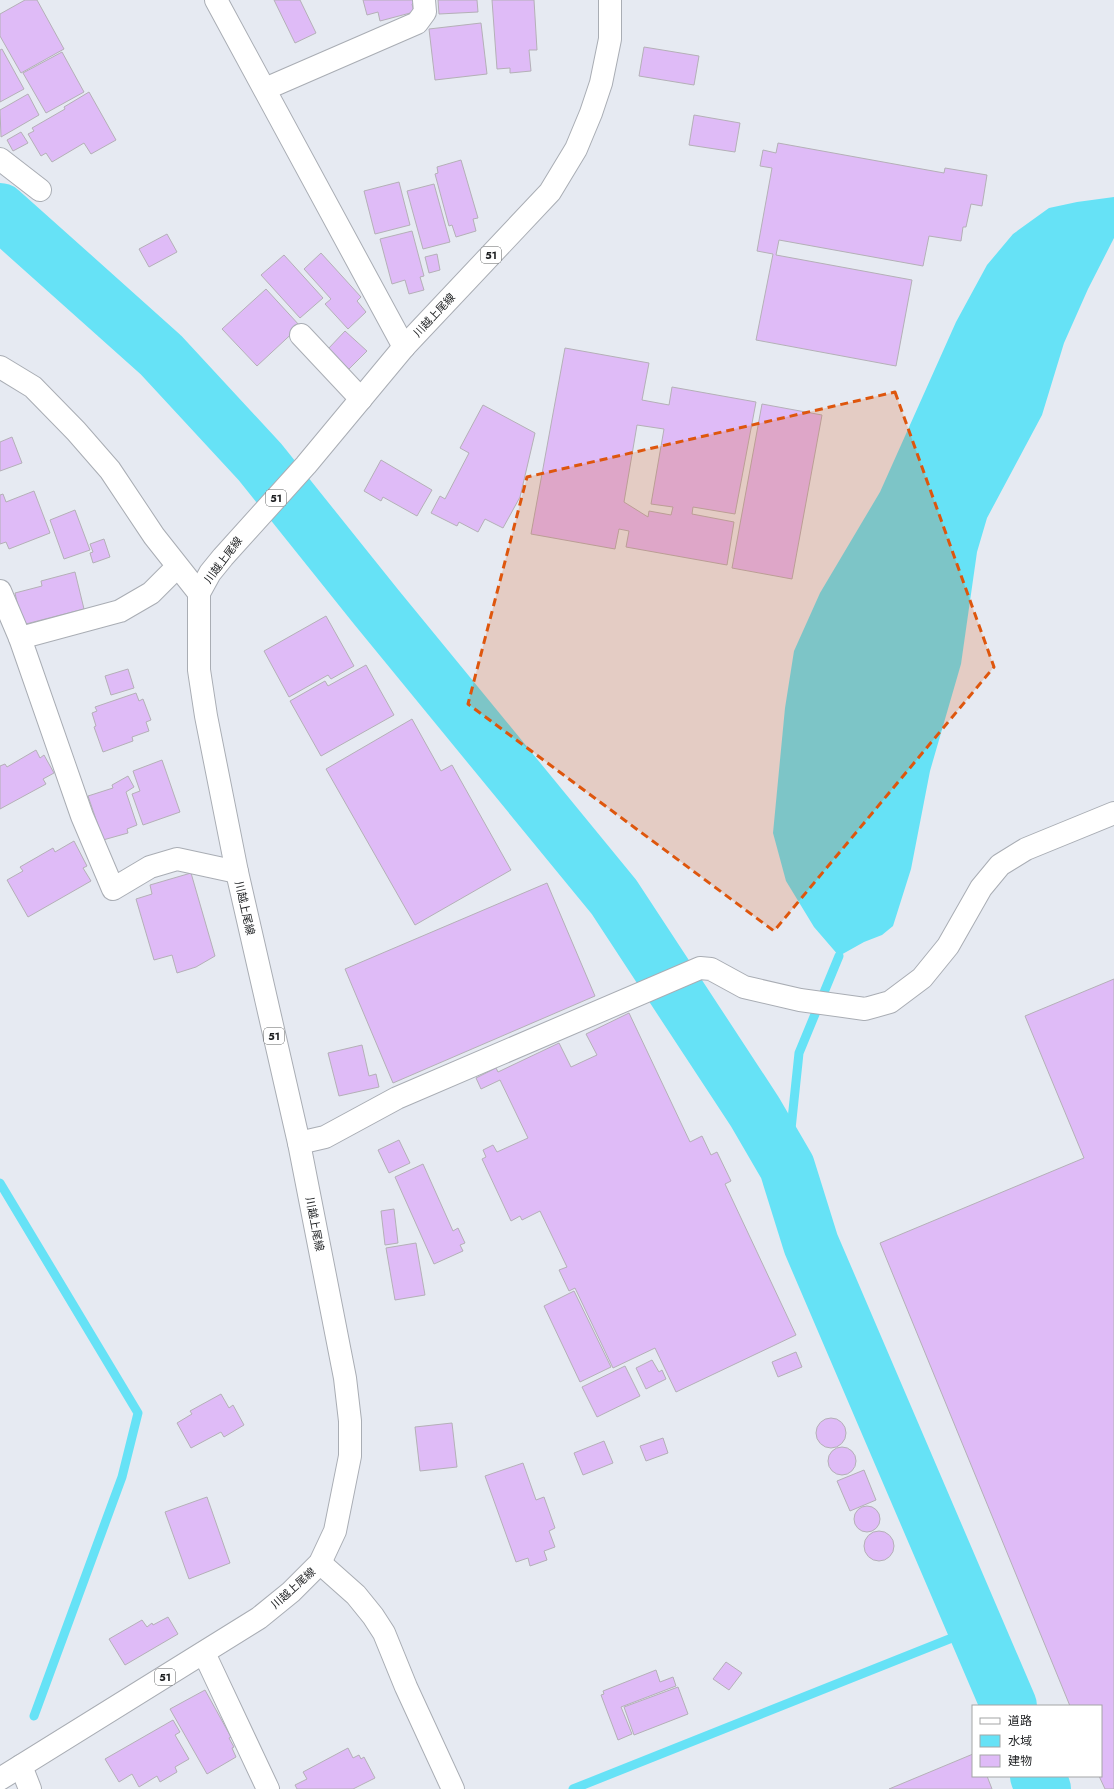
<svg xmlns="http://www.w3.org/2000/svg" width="1114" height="1789" viewBox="0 0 1114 1789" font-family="Jost,'Noto Sans JP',sans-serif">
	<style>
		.water { fill: #66e2f6 }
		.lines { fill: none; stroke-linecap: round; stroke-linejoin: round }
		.stream { stroke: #66e2f6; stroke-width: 9 }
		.river { stroke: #66e2f6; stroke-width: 56 }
		.building { fill: #dfbbf7; stroke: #b4b0b7; fill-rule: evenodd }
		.minor-casing { stroke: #a9adb4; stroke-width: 24 }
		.major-casing { stroke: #a9adb4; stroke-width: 24 }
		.minor { stroke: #fff; stroke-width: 22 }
		.major { stroke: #fff; stroke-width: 22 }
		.marked { fill: #de560d; fill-opacity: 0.2; stroke: #de560d; stroke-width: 3; stroke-dasharray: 8 5; stroke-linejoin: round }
		.labels { text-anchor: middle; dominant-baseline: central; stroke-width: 3; stroke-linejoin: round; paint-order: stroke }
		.shield { fill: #fff; stroke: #606263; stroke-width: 1 }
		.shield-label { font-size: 10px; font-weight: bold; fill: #1c1e20 }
		.street-label { font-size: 11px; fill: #1c1e20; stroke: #fff }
	</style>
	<rect width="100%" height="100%" fill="#e6eaf2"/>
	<!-- water -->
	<polygon class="water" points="1114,197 1114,238 1088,289 1064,343 1042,415 987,518 977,552 961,664 930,771 911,869 893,926 882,935 864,942 839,956 814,927 786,881 773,833 785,708 794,651 820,593 880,492 956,322 987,265 1013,234 1049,208 1077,202"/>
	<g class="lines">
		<!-- stream -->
		<g class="stream">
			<polyline points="787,1167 799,1053 839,956"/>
			<polyline points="0,1183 138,1413 122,1477 34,1716"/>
			<polyline points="573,1789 977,1628"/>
		</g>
		<!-- river -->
		<g class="river">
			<polyline points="0,211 161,355 260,462 377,608 614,897 755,1112 787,1167 811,1244 1009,1706"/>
			<polyline points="1038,1776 1043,1789"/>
		</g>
	</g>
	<!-- building -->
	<g class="building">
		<polygon points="25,0 37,0 64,49 21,73 0,36 0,14"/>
		<polygon points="274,0 300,0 316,33 295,43"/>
		<polygon points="363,0 414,0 414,2 412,4 414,12 380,21 378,12 367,15"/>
		<polygon points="438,0 477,0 478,12 439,14"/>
		<polygon points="492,0 534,0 537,50 529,50 531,71 510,73 510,68 497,69"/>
		<polygon points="481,23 487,74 435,80 429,29"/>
		<polygon points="644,47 699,56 694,85 639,76"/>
		<polygon points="2,49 24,89 0,102 0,50"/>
		<polygon points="62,52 84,92 46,113 23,73"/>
		<polygon points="89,92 116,140 91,154 84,143 52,162 46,153 41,156 28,134 34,131 32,128 65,109 64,107"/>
		<polygon points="28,94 39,115 1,137 0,110"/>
		<polygon points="694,115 740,123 735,152 689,145"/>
		<polygon points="21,132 28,143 13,151 7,140"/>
		<polygon points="778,143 944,173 945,168 987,175 982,206 971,204 966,227 963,227 961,241 929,236 923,266 779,240 776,255 912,280 896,366 756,340 773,254 757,251 772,168 760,166 763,150 776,153"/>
		<polygon points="461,160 478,218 473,219 476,231 456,237 452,225 449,226 435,174 438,173 437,167"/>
		<polygon points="399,182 410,225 375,234 364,191"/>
		<polygon points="434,184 450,242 423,249 407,191"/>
		<polygon points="412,231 424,276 420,277 424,290 409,294 405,280 392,284 380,239"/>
		<polygon points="167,234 177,252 149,267 139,249"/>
		<polygon points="321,253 361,297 357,301 366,312 348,329 325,304 331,299 304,269"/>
		<polygon points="437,254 440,270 429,273 425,257"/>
		<polygon points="284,255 323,298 300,318 261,275"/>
		<polygon points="266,289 300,326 257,366 222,329"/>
		<polygon points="345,331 367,351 349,369 328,349"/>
		<path d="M565,348L649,363L642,400L669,405L672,387L756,402L735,514L693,507L692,514L734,522L727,565L626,547L629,531L619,529L615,549L531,534ZM637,425L664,429L651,504L673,507L671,515L649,511L648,517L624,502Z"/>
		<polygon points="762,404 822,415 792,579 732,568"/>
		<polygon points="483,405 535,433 520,497 503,528 485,519 478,532 459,522 457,526 431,513 440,496 445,499 469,453 460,448"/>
		<polygon points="12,437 22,463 0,471 0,442"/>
		<polygon points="381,460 432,490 417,516 383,497 381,501 364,491"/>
		<polygon points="34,491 50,533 9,549 6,542 0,544 0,495 3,494 6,502"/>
		<polygon points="75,510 90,550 64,559 50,520"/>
		<polygon points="104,539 110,557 93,563 90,553 93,552 90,544"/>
		<polygon points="75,572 84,609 22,625 15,593 42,586 41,581"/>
		<polygon points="326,616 354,666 331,679 328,675 289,697 264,651"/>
		<polygon points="366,665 394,715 321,756 290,701 325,681 328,686"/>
		<polygon points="128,669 134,688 111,695 105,676"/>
		<polygon points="136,693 139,701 143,699 151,720 146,722 149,731 132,737 133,741 103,752 94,727 96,726 92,713 97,711 95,707"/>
		<polygon points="412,719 441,771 452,765 511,870 415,925 326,769"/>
		<polygon points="36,750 40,758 44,755 54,773 43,779 46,784 0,809 0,766 5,764 7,767"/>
		<polygon points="162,760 180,812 143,825 132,794 140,791 133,771"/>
		<polygon points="128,776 134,787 126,792 137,825 127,829 128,833 103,840 88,796 113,788 112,785"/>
		<polygon points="74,841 87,866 83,868 91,881 28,917 7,880 23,871 20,867 53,848 55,852"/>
		<polygon points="191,873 215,956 196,967 177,973 172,955 154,960 136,899 152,894 150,885"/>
		<polygon points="547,883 595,996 393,1083 345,969"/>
		<polygon points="1114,979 1114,1789 1105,1789 1099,1776 1101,1776 1101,1706 1070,1706 880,1243 1084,1158 1025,1016"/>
		<polygon points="629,1013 690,1142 702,1136 711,1155 717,1152 731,1181 725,1184 796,1335 676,1392 655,1348 613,1368 575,1288 569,1291 559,1270 567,1267 540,1211 522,1220 520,1216 511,1221 482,1159 486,1157 483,1150 493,1145 497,1152 528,1138 500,1080 481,1089 476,1078 496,1068 498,1072 559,1043 571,1067 597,1055 586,1034"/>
		<polygon points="362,1045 369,1076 376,1074 379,1087 339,1096 328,1053"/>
		<polygon points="399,1140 410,1163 389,1173 378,1150"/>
		<polygon points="423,1164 453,1231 458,1228 465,1243 460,1245 463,1251 434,1264 395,1177"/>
		<polygon points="394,1209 398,1243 385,1245 381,1211"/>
		<polygon points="416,1243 425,1295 395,1300 386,1248"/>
		<polygon points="574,1291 611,1367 580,1382 544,1306"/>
		<polygon points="796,1352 802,1367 778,1377 772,1362"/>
		<polygon points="652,1360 659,1372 662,1370 666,1379 646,1389 636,1368"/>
		<polygon points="625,1366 640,1396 597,1417 582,1387"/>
		<polygon points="221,1394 229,1408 233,1405 244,1425 224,1437 221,1432 191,1448 177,1423 192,1414 190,1411"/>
		<circle cx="831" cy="1433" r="15"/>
		<polygon points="452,1423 457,1467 420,1471 415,1427"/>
		<polygon points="663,1438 668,1453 646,1461 640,1446"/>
		<polygon points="604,1441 613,1463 583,1475 574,1453"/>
		<circle cx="842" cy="1461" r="14"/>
		<polygon points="523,1463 536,1500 544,1497 555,1528 549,1531 555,1547 544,1551 547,1560 530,1566 528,1558 516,1562 485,1476"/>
		<polygon points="864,1470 876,1500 850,1511 837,1481"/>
		<polygon points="207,1497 230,1563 189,1579 165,1512"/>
		<circle cx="867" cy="1519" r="13"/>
		<circle cx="879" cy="1546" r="15"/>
		<polygon points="168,1617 178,1634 125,1665 109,1639 142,1620 147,1627 152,1623 153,1625"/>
		<polygon points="726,1662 742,1673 729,1690 713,1679"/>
		<polygon points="656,1670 660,1682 673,1677 676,1686 621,1707 632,1734 618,1740 601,1695 604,1694 603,1691"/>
		<polygon points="678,1687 688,1714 634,1735 624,1707"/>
		<polygon points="205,1690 231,1737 229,1738 234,1747 232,1748 236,1757 207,1774 170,1709"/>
		<polygon points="173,1720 180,1732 175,1735 189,1759 175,1767 177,1772 160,1782 157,1776 139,1787 132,1774 119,1782 105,1759"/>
		<polygon points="348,1748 353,1758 359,1755 361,1759 364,1757 375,1778 353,1789 297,1789 295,1785 307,1779 303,1772"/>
		<polygon points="973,1754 973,1776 987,1776 992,1789 889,1789"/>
	</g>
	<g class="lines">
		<defs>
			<g id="minor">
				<polyline points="216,0 404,347"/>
				<polyline points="265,89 417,23 425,12 424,0"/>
				<polyline points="0,159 40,190"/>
				<polyline points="301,335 361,399"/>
				<polyline points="0,367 33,387 76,431 110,470 154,536 199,593"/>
				<polyline points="177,567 151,593 120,611 20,638 82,816 113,889 150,867 177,859 237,872"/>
				<polyline points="0,591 20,638"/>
				<polyline points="299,1143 325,1137 397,1098 700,968 711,969 744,987 800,1000 865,1009 890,1002 922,978 948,946 981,888 1000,865 1026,849 1114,813"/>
				<polyline points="320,1563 356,1595 373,1616 384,1633 406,1687 453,1789"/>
				<polyline points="204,1653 268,1789"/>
				<polyline points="21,1766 30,1789"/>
			</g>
			<polyline id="major" points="0,1779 259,1618 291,1592 320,1563 335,1531 350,1456 350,1421 345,1378 299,1143 237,872 206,716 199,670 199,593 210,573 223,557 306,465 404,347 550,192 576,149 591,113 601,83 610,39 610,0"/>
		</defs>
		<!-- minor casing -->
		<use href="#minor" class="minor-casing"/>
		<!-- major casing -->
		<use href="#major" class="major-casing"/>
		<!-- minor -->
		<use href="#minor" class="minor"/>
		<!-- major -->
		<use href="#major" class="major"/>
	</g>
	<!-- marked area -->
	<path class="marked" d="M895,392L994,667L774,931L468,704L527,477Z"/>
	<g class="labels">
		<!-- shield labels -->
		<g class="shield">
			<rect x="481" y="247" width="20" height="16" rx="3"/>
			<rect x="266" y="490" width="20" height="16" rx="3"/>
			<rect x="264" y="1028" width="20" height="16" rx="3"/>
			<rect x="155" y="1669" width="20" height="16" rx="3"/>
		</g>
		<g class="shield-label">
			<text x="491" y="255">51</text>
			<text x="276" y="498">51</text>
			<text x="274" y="1036">51</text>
			<text x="165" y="1677">51</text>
		</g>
		<!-- street labels -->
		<g class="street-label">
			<text transform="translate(434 315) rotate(-47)">川越上尾線</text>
			<text transform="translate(223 560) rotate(-53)">川越上尾線</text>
			<text transform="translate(245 908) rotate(77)">川越上尾線</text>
			<text transform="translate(315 1224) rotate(79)">川越上尾線</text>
			<text transform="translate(293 1588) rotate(-42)">川越上尾線</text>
		</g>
	</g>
	<!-- legend -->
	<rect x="972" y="1705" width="130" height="72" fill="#ffffff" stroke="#a4a5a6"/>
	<rect x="980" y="1718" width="20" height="6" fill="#ffffff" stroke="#a4a5a6"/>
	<text x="1008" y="1725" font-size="12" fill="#1c1e20">道路</text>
	<rect x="980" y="1735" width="20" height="12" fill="#66e2f6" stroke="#a4a5a6"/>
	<text x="1008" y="1745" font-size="12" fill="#1c1e20">水域</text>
	<rect x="980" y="1755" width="20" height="12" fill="#dfbbf7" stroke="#a4a5a6"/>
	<text x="1008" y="1765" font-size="12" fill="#1c1e20">建物</text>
</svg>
